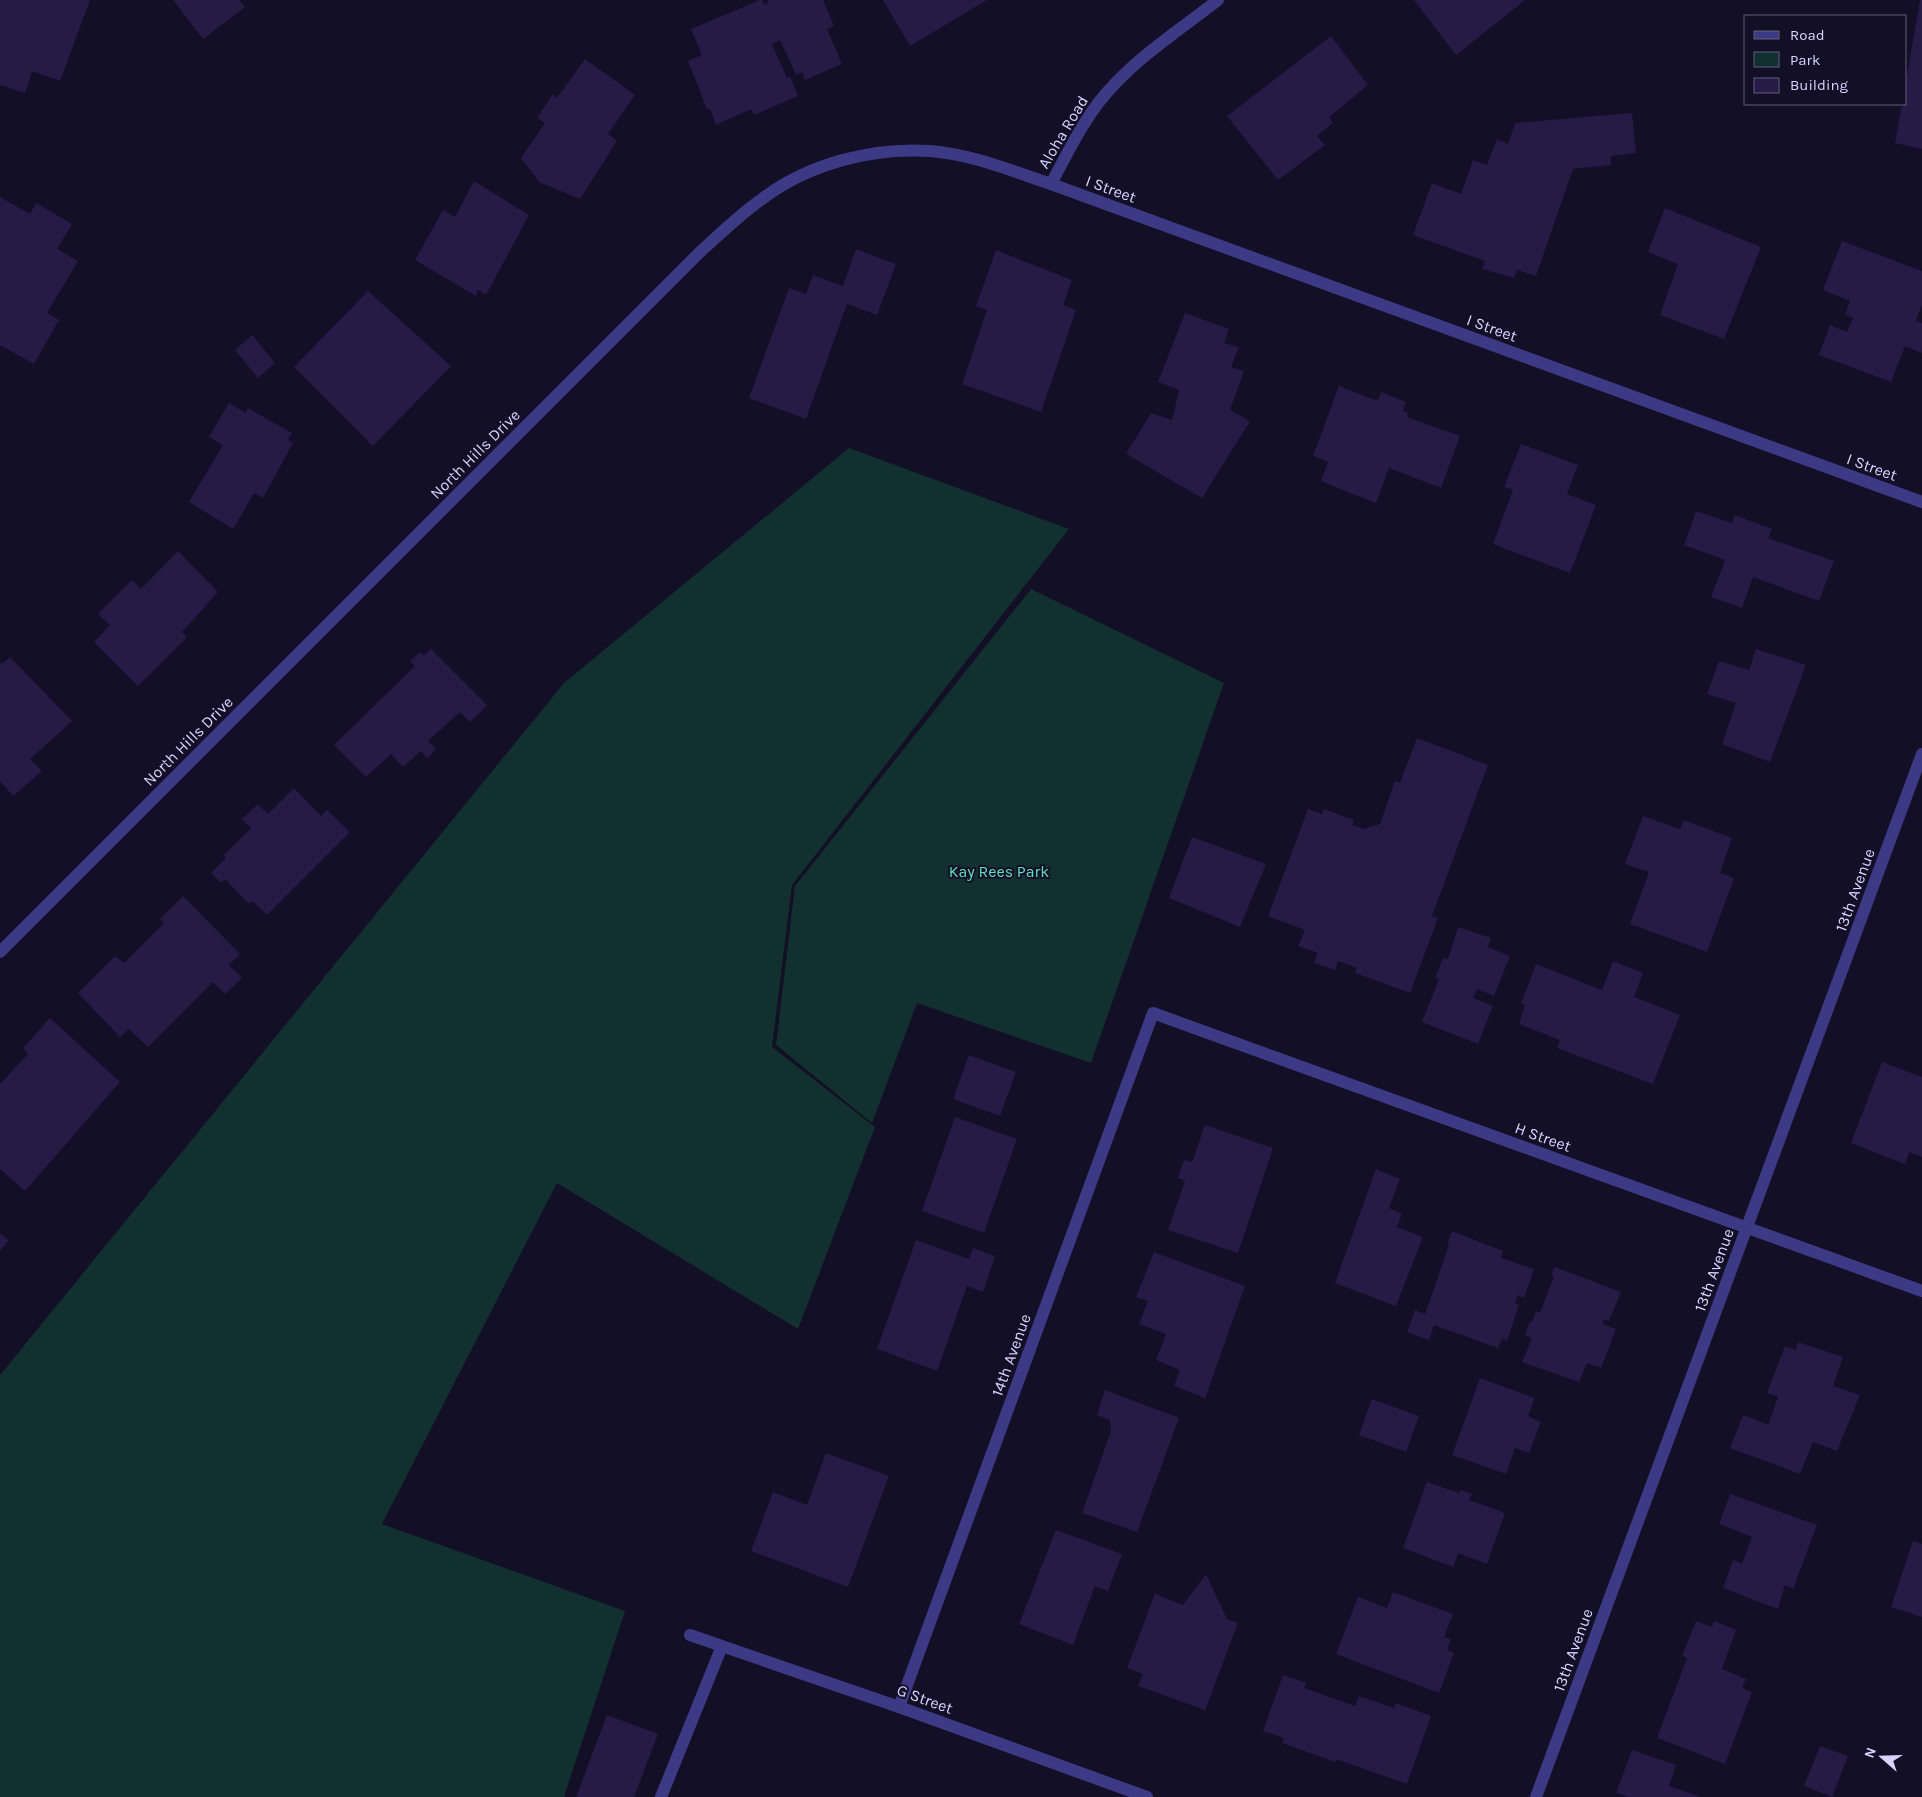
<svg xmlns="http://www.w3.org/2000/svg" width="1922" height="1797" viewBox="0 0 1922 1797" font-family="Karla,sans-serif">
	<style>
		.green { fill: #12302f }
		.building { fill: #241b47 }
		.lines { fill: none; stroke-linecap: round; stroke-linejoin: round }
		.service { stroke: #3d3a85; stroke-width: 12 }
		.minor { stroke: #3d3a85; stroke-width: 12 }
		.labels { text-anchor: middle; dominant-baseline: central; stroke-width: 4; stroke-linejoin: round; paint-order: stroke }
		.street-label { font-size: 16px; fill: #d9d4ff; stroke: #130f26 }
		.park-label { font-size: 16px; fill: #5fe0c0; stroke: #130f26 }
	</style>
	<rect width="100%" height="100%" fill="#130f26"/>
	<!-- green -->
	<g class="green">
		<polygon points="849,448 1069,529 792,885 772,1047 875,1127 798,1329 557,1183 382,1524 625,1611 564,1797 0,1797 0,1375 564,683"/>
		<polygon points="1031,589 1224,683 1091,1063 917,1003 872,1123 776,1045 795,886"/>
	</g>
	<!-- building -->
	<g class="building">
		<polygon points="0,0 90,0 60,81 32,71 25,93 0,85"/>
		<polygon points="173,0 239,0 245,7 203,39"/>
		<polygon points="760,0 762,0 764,5 769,2 768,0 823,0 834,26 827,29 842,64 805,80 802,72 796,75 780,40 772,44 787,78 790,76 798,96 754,115 751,109 716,125 710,109 707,109 688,61 702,55 691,29"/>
		<polygon points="883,0 987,0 910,46"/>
		<polygon points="1414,0 1525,0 1456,55"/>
		<polygon points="1920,0 1922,0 1922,149 1895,143 1902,104 1906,104 1906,81"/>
		<polygon points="1331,36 1368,85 1329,117 1333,123 1317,136 1325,145 1278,180 1227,116"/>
		<polygon points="585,59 635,95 608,134 617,141 580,199 539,182 521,158 545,123 537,118 553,94 557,98"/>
		<polygon points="1632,113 1636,153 1611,156 1611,165 1573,169 1536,276 1517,270 1514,278 1482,269 1485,261 1413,235 1432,183 1461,194 1473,160 1487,165 1497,139 1508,144 1515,123"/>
		<polygon points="474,181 529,215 486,295 478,290 476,296 415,260 443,210 455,217"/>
		<polygon points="0,197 30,214 36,203 72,224 57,249 78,261 47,313 59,320 34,364 0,345"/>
		<polygon points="1665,208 1761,247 1724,339 1660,315 1678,264 1648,252"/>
		<polygon points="1842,241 1922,271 1922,304 1916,321 1922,323 1922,351 1921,353 1905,346 1891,382 1819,355 1830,325 1847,332 1853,318 1845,315 1850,301 1823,290"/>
		<polygon points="856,249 896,264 877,315 847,304 806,419 749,398 789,288 806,294 813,275 843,286"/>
		<polygon points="996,250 1072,280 1063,305 1076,310 1041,412 962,384 987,310 976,306"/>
		<polygon points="368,291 451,366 373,446 294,367"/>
		<polygon points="1185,313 1229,329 1224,343 1239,347 1231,367 1244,371 1230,410 1250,421 1202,498 1126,454 1151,413 1172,420 1179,390 1158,382"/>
		<polygon points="252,335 275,363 258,378 235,350"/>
		<polygon points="1339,386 1378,401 1381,392 1406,402 1403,411 1408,413 1407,417 1460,436 1441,488 1389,468 1376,503 1321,481 1328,462 1313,456"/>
		<polygon points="229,403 246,413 248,408 292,433 288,440 293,443 263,498 254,493 233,529 189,502 223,445 209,437"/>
		<polygon points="1521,444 1578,465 1567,494 1596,505 1570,573 1493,544 1513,490 1504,487"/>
		<polygon points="1696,511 1732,523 1735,515 1772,529 1768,538 1834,561 1819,601 1753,577 1742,608 1711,597 1725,560 1684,545"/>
		<polygon points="178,551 218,592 182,632 187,637 138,686 94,642 110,625 98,614 132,580 141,589"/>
		<polygon points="431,649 487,705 470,722 460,712 428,741 436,749 427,758 421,751 403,767 391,754 366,777 334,745 415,666 410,661 420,652 424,656"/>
		<polygon points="1756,649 1806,665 1770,762 1722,744 1736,703 1707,694 1719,661 1749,670"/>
		<polygon points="10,657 72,721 30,759 42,771 13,796 0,781 0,662 2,664"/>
		<polygon points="1417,738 1488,765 1432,916 1438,918 1410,993 1355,973 1357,968 1338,961 1335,970 1314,963 1318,953 1298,946 1305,930 1268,916 1308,809 1322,814 1324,809 1354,820 1352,825 1363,829 1380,824 1395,781 1400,783"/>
		<polygon points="294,788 321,816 327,810 350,832 267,915 253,901 249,904 225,879 221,883 211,873 226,858 224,855 251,828 242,819 258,804 268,814"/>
		<polygon points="1643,816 1680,829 1684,820 1732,838 1720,873 1734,878 1707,952 1630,924 1649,872 1625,864"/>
		<polygon points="1192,837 1266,864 1240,927 1169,898"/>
		<polygon points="183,896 240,954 229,965 242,978 225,994 213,982 148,1047 129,1029 120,1037 78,993 115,956 124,963 164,923 160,919"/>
		<polygon points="1458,927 1491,938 1488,947 1510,956 1494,996 1477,989 1473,998 1493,1006 1478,1044 1422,1022 1439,979 1435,978 1443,958 1448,959"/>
		<polygon points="1613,961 1643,973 1634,997 1680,1015 1653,1084 1557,1048 1560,1040 1519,1024 1525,1005 1521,1004 1536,964 1602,990"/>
		<polygon points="50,1018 120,1082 25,1191 0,1169 0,1084 28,1054 23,1048"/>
		<polygon points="969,1055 1016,1072 1000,1116 953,1099"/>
		<polygon points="1882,1062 1922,1077 1922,1157 1909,1152 1905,1164 1851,1143"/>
		<polygon points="955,1117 1017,1139 984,1233 922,1211"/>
		<polygon points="1205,1125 1273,1148 1238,1253 1168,1230 1185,1181 1178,1178 1184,1160 1192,1162"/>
		<polygon points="1376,1169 1400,1179 1389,1208 1402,1214 1397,1227 1423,1237 1396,1306 1335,1283"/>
		<polygon points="1452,1231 1503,1251 1501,1258 1534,1269 1524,1298 1517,1295 1515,1303 1519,1305 1507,1341 1502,1339 1498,1348 1434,1325 1429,1340 1407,1332 1415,1310 1425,1314 1449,1245 1447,1244"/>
		<polygon points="0,1234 9,1240 0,1251"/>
		<polygon points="916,1240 969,1259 973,1248 995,1256 983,1292 967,1286 937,1371 877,1349"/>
		<polygon points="1154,1252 1245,1286 1205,1398 1174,1386 1180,1370 1156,1360 1166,1334 1139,1324 1148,1301 1136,1297"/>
		<polygon points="1555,1267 1621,1292 1609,1321 1604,1319 1603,1324 1616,1329 1601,1368 1587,1363 1579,1382 1522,1362 1532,1338 1525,1335 1530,1321 1532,1322 1536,1311 1540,1313 1554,1276 1551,1275"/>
		<polygon points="1798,1342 1843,1357 1833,1386 1860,1395 1837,1451 1813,1442 1800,1474 1730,1448 1743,1415 1768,1425 1778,1397 1767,1393 1785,1346 1796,1350"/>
		<polygon points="1480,1378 1535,1398 1528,1416 1541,1422 1529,1453 1515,1448 1506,1474 1452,1455"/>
		<polygon points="1105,1390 1179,1418 1137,1532 1082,1513 1111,1431 1110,1420 1097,1415"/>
		<polygon points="1372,1399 1419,1416 1406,1452 1359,1435"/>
		<polygon points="826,1453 889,1476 848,1587 751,1551 773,1492 807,1505"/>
		<polygon points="1427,1482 1459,1493 1461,1490 1472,1494 1469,1500 1505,1513 1487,1564 1458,1553 1453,1567 1403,1548"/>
		<polygon points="1730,1494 1817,1525 1793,1589 1785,1585 1778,1609 1723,1588 1733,1560 1742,1564 1752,1537 1719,1524"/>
		<polygon points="1056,1530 1122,1554 1108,1591 1095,1586 1073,1645 1019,1624"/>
		<polygon points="1913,1541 1922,1544 1922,1617 1891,1607"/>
		<polygon points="1206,1574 1227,1619 1238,1623 1205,1710 1138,1686 1143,1674 1127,1668 1155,1594 1183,1605"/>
		<polygon points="1393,1592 1453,1614 1444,1637 1451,1639 1447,1650 1454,1653 1439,1693 1336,1654 1358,1597 1387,1608"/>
		<polygon points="1696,1621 1712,1627 1714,1621 1736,1630 1722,1669 1746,1679 1742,1688 1752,1692 1725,1764 1657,1738 1687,1658 1682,1656"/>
		<polygon points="1283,1675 1306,1683 1304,1688 1355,1706 1359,1696 1394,1708 1396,1703 1431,1716 1407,1784 1336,1759 1335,1762 1282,1743 1284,1738 1263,1731"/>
		<polygon points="607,1715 658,1734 634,1797 576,1797"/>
		<polygon points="1820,1746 1848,1756 1832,1797 1804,1786"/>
		<polygon points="1632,1750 1676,1765 1669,1786 1701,1797 1629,1797 1616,1793"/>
	</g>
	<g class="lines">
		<!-- service -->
		<polyline class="service" points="661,1797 722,1646"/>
		<!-- minor -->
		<g class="minor">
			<path d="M1051,184C1066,156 1080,127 1099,102C1131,61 1177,32 1218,0"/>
			<path d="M0,952L699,253C719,235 739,215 762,199C808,164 872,147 930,151C971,154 1012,171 1051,184L1922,502"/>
			<polyline points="690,1635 899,1707 1147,1797"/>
			<polyline points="899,1707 1153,1013 1922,1291"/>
			<polyline points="1536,1797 1922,754"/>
		</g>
	</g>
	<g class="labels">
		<!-- street labels -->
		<g class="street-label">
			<text transform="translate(1063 132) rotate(-59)">Aloha Road</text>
			<text transform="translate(1111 189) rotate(20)">I Street</text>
			<text transform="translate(1492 328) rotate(20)">I Street</text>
			<text transform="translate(475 454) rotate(-45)">North Hills Drive</text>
			<text transform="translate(1872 467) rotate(20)">I Street</text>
			<text transform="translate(188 741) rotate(-45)">North Hills Drive</text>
			<text transform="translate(1855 890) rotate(-70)">13th Avenue</text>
			<text transform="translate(1543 1137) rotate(20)">H Street</text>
			<text transform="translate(1714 1270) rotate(-70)">13th Avenue</text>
			<text transform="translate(1011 1355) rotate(-70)">14th Avenue</text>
			<text transform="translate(1573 1650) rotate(-70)">13th Avenue</text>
			<text transform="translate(925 1699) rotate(20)">G Street</text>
		</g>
		<!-- park labels -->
		<g class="park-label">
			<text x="999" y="871">Kay Rees Park</text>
		</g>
	</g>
	<!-- legend -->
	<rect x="1744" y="15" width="162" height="90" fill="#130f26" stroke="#625e7d"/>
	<rect x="1754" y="31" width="25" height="8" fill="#3d3a85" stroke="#625e7d"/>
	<text x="1790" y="40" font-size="15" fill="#d9d4ff">Road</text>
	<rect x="1754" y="52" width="25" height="15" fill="#12302f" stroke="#625e7d"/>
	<text x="1790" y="65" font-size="15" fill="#d9d4ff">Park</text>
	<rect x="1754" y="78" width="25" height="15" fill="#241b47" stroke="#625e7d"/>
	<text x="1790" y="90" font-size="15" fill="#d9d4ff">Building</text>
	<!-- north arrow -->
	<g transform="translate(1882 1757) rotate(290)" stroke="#130f26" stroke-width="4" paint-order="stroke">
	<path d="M0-4L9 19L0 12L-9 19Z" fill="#d9d4ff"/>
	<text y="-8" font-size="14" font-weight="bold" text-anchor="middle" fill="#d9d4ff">N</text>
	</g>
</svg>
